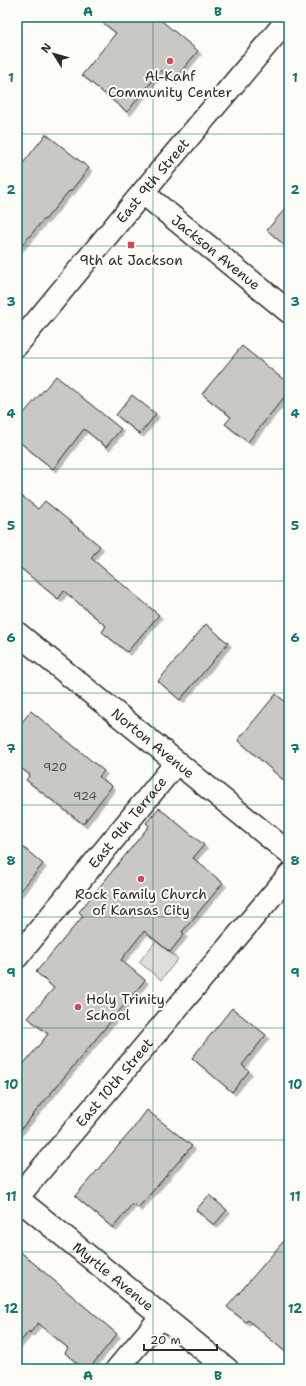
<svg xmlns="http://www.w3.org/2000/svg" width="306" height="1386" viewBox="0 0 306 1386" font-family="'Shantell Sans',sans-serif">
	<style>
		.green { fill: #dfdeda; stroke: #858482 }
		.building { fill: #c9c8c4; stroke: #2b2b2b; filter: url(#shadow) }
		.lines { fill: none; stroke-linecap: round; stroke-linejoin: round }
		.street-casing { stroke: #2b2b2b; stroke-width: 25 }
		.secondary-casing { stroke: #2b2b2b; stroke-width: 25 }
		.street { stroke: #fdfcf7; stroke-width: 22 }
		.secondary { stroke: #fdfcf7; stroke-width: 22 }
		.grid { fill: none; stroke: #0f766e; stroke-width: 1; stroke-opacity: 0.55 }
		.poi-dot { fill: #d1495b; stroke: #fdfcf7; stroke-width: 1.5 }
		.labels { text-anchor: middle; dominant-baseline: central; stroke-width: 4; stroke-linejoin: round; paint-order: stroke }
		.number-label { font-size: 12px; fill: #525251 }
		.poi-label { font-size: 14px; fill: #2b2b2b; stroke: #fdfcf7 }
		.street-label { font-size: 14px; fill: #2b2b2b; stroke: #fdfcf7 }
		.neatline { fill: none; stroke: #0f766e; stroke-width: 1.5 }
		.grid-label { font-size: 13px; text-anchor: middle; font-weight: bold; fill: #0f766e }
	</style>
	<defs>
		<filter id="shadow"><feDropShadow dx="3.5" dy="3.5" stdDeviation="0" flood-color="#0004"/></filter>
	</defs>
	<rect width="100%" height="100%" fill="#fdfcf7"/>
	<filter id="ink" filterUnits="userSpaceOnUse"><feTurbulence type="fractalNoise" baseFrequency=".025" numOctaves="2"/><feDisplacementMap in="SourceGraphic" scale="8" xChannelSelector="R" yChannelSelector="G"/><feConvolveMatrix kernelMatrix="1 2 1 2 8 2 1 2 1" color-interpolation-filters="sRGB"/></filter>
	<g filter="url(#ink)">
		<!-- green -->
		<polygon class="green" points="156,941 178,959 161,980 139,962"/>
		<!-- building -->
		<g class="building">
			<polygon points="96,17 157,17 198,51 173,81 161,70 127,112 82,75 116,33"/>
			<polygon points="46,134 89,168 70,192 69,191 45,220 44,219 17,251 17,171"/>
			<polygon points="289,204 289,249 267,230"/>
			<polygon points="242,346 289,384 289,391 248,442 225,424 231,417 202,394"/>
			<polygon points="56,376 121,429 106,447 84,429 53,469 17,440 17,421"/>
			<polygon points="132,395 156,414 140,434 116,415"/>
			<polygon points="17,492 38,509 45,501 100,546 91,558 159,615 127,652 102,632 106,626 64,591 58,599 17,565"/>
			<polygon points="206,624 228,643 180,700 158,681"/>
			<polygon points="276,694 289,705 289,785 238,740"/>
			<polygon points="31,711 104,771 99,777 112,786 83,824 26,780 30,775 17,765 17,728"/>
			<polygon points="159,808 204,845 193,858 223,883 182,932 184,934 170,952 144,931 121,960 145,980 17,1134 17,1072 48,1034 28,1018 54,988 36,972 83,916 79,912 149,826 146,823"/>
			<polygon points="17,842 43,864 17,895"/>
			<polygon points="232,1008 266,1035 242,1065 249,1071 232,1092 192,1058"/>
			<polygon points="147,1110 192,1146 138,1208 133,1203 113,1228 75,1196 132,1130"/>
			<polygon points="209,1195 227,1210 214,1225 196,1210"/>
			<polygon points="289,1235 289,1355 248,1320 246,1322 227,1307"/>
			<polygon points="17,1249 117,1334 89,1369 84,1369 65,1353 68,1348 38,1323 30,1333 29,1331 17,1346"/>
		</g>
		<g class="lines">
			<defs>
				<g id="street">
					<path id="s1" d="M143,193L289,312"/>
					<path id="s2" d="M17,633L289,853"/>
					<path id="s3" d="M17,957L177,762"/>
					<path id="s4" d="M17,1198L289,875"/>
					<path id="s5" d="M17,1198L227,1369"/>
					<polyline points="117,1369 162,1316"/>
				</g>
				<g id="secondary">
					<path id="s6" d="M17,345L162,169L289,18"/>
				</g>
			</defs>
			<!-- street casing -->
			<use href="#street" class="street-casing"/>
			<!-- secondary casing -->
			<use href="#secondary" class="secondary-casing"/>
			<!-- street -->
			<use href="#street" class="street"/>
			<!-- secondary -->
			<use href="#secondary" class="secondary"/>
		</g>
	</g>
	<!-- grid -->
	<path class="grid" d="M153,17V1369M17,134H289M17,246H289M17,358H289M17,469H289M17,581H289M17,693H289M17,805H289M17,917H289M17,1028H289M17,1140H289M17,1252H289"/>
	<!-- markers -->
	<g class="poi-dot">
		<circle cx="170" cy="61" r="4"/>
		<rect x="127" y="241" width="8" height="8" rx="2"/>
		<circle cx="141" cy="879" r="4"/>
		<circle cx="78" cy="1007" r="4"/>
	</g>
	<g class="labels">
		<!-- number labels -->
		<g class="number-label">
			<text x="55" y="767">920</text>
			<text x="85" y="796">924</text>
		</g>
		<!-- poi labels -->
		<g class="poi-label">
			<text x="170" y="76">Al-Kahf<tspan x="170" dy="16">Community Center</tspan></text>
			<text x="131" y="260">9th at Jackson</text>
			<text x="141" y="894">Rock Family Church<tspan x="141" dy="16">of Kansas City</tspan></text>
			<text x="86" y="999" text-anchor="start">Holy Trinity<tspan x="86" dy="16">School</tspan></text>
		</g>
		<!-- street labels -->
		<g class="street-label">
			<text stroke="none"><textPath href="#s6" startOffset="213">East 9th Street</textPath></text>
			<text stroke="none"><textPath href="#s1" startOffset="94">Jackson Avenue</textPath></text>
			<text stroke="none"><textPath href="#s2" startOffset="175">Norton Avenue</textPath></text>
			<text stroke="none"><textPath href="#s3" startOffset="174">East 9th Terrace</textPath></text>
			<text stroke="none"><textPath href="#s4" startOffset="151">East 10th Street</textPath></text>
			<text stroke="none"><textPath href="#s5" startOffset="124">Myrtle Avenue</textPath></text>
		</g>
	</g>
	<!-- margin -->
	<rect width="306" height="1386" fill="none" stroke="#fdfcf7" stroke-width="44"/>
	<!-- north arrow -->
	<g transform="translate(54 54) rotate(307)" stroke="#fdfcf7" stroke-width="3" paint-order="stroke">
	<path d="M0-3L7 15L0 10L-7 15Z" fill="#2b2b2b"/>
	<text y="-6" font-size="11" font-weight="bold" text-anchor="middle" fill="#2b2b2b">N</text>
	</g>
	<!-- scale -->
	<path d="M144 1344v6h73v-6" fill="none" stroke="#2b2b2b" stroke-width="2"/>
	<text x="150" y="1344" font-size="12" fill="#2b2b2b" stroke="#fdfcf7" stroke-width="3" paint-order="stroke">20 m</text>
	<rect x="22" y="22" width="262" height="1342" class="neatline"/>
	<g class="grid-label">
		<text x="88" y="16">A</text>
		<text x="218" y="16">B</text>
		<text x="11" y="82">1</text>
		<text x="295" y="82">1</text>
		<text x="11" y="194">2</text>
		<text x="295" y="194">2</text>
		<text x="11" y="306">3</text>
		<text x="295" y="306">3</text>
		<text x="11" y="418">4</text>
		<text x="295" y="418">4</text>
		<text x="11" y="530">5</text>
		<text x="295" y="530">5</text>
		<text x="11" y="642">6</text>
		<text x="295" y="642">6</text>
		<text x="11" y="753">7</text>
		<text x="295" y="753">7</text>
		<text x="11" y="865">8</text>
		<text x="295" y="865">8</text>
		<text x="11" y="977">9</text>
		<text x="295" y="977">9</text>
		<text x="11" y="1089">10</text>
		<text x="295" y="1089">10</text>
		<text x="11" y="1201">11</text>
		<text x="295" y="1201">11</text>
		<text x="11" y="1313">12</text>
		<text x="295" y="1313">12</text>
		<text x="88" y="1380">A</text>
		<text x="218" y="1380">B</text>
	</g>
</svg>
